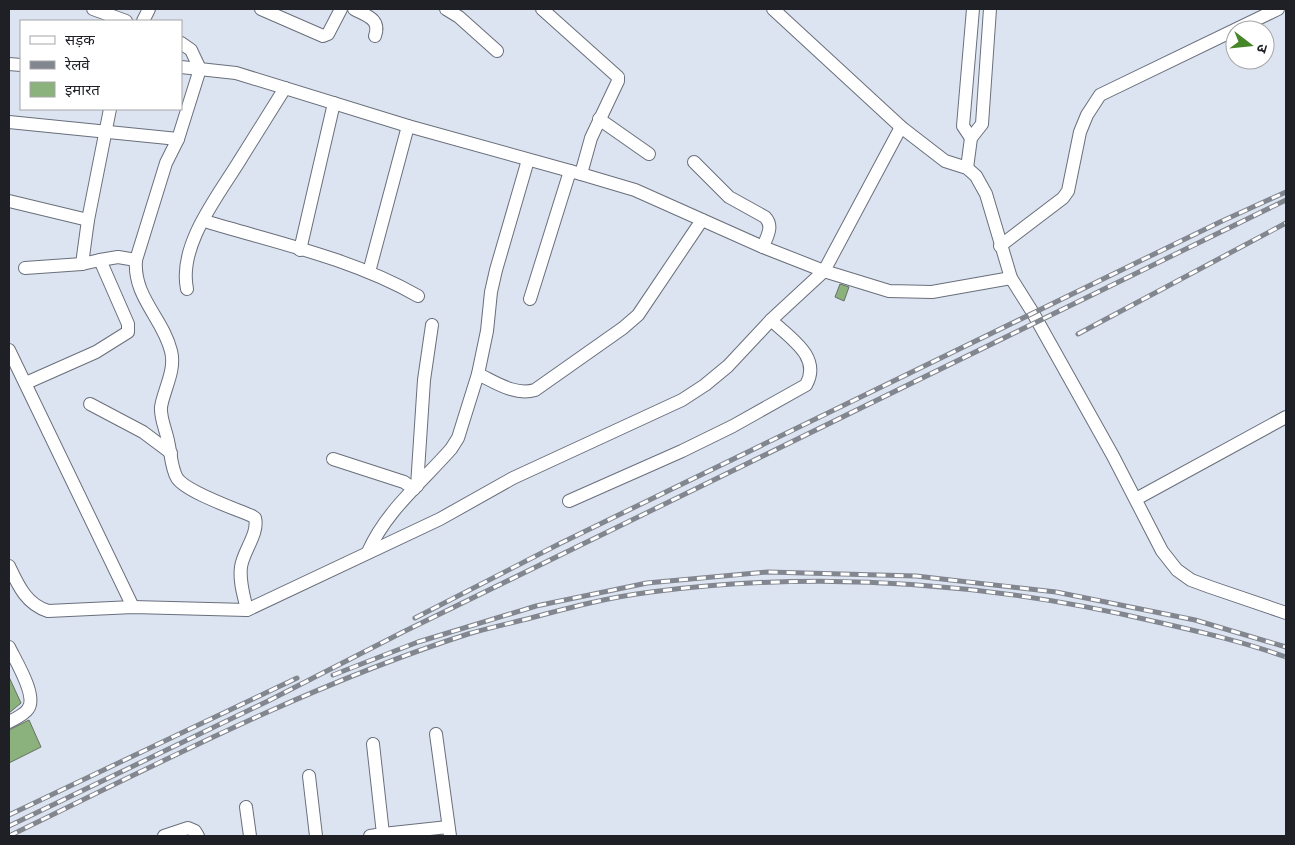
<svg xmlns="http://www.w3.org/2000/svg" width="1295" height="845" viewBox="0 0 1295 845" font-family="'Titillium Web','Noto Sans Devanagari',sans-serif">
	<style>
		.building { fill: #8bb27d; stroke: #677064 }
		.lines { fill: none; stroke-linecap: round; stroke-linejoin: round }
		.minor-casing { stroke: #696f7b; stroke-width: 14 }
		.minor { stroke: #fff; stroke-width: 12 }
		.rail-casing { stroke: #81868f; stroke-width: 5 }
		.rail { stroke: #fff; stroke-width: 3; stroke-dasharray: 9; stroke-linecap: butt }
	</style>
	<rect width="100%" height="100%" fill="#dce3f1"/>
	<!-- building -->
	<g class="building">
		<polygon points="840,284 849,287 844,301 835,297"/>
		<polygon points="9,677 21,703 9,713"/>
		<polygon points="29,720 41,747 9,763 9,730"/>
	</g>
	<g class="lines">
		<defs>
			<g id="minor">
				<polyline points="93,9 126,21"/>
				<polyline points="261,9 323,36 328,34 341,9"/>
				<path d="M354,9C367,16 381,19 375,36"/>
				<polyline points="446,9 459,17 497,51"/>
				<polyline points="542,9 618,77 618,81 591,138 581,174"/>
				<polyline points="773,9 901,127 945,161 967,168 976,176 986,194 1011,278 1033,313 1113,456 1162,551 1177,570 1191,580 1210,587 1286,613"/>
				<polyline points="143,21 149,9"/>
				<polyline points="9,64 21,65"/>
				<polyline points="181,67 236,73 408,126 581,174 635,190 763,247 824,271 889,291 932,292 1011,278"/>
				<polyline points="599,119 649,154"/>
				<polyline points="9,122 178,139"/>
				<polyline points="971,138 963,126 973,9"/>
				<path d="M694,162L729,197L765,217C774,226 767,236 763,247"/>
				<polyline points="967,168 971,138 982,124 990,9"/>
				<polyline points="9,201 88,220"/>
				<path d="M208,222C278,243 353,259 418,296"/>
				<polyline points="1000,246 1063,198 1068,191 1080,132 1087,115 1100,95 1278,9"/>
				<polyline points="300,250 334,103"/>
				<polyline points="100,260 118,257 136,260 166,163 178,139 200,69 191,50 181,43"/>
				<path d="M136,260C133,297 163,318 171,351C176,370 164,389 161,407C160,418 166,430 168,441C171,453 171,468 177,478C186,492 236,509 252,516L255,518C259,534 243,551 241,567C239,582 244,596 247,610"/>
				<polyline points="25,268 82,264"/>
				<polyline points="369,272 408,126"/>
				<path d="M187,289C178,245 218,196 240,160C255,136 270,112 285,88"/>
				<polyline points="530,299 570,171"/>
				<polyline points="9,350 133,607"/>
				<polyline points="478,374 487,331 491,292 496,270 528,160"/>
				<polyline points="26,383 96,352 128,332 128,324 100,260 82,264 88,220 110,109"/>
				<polyline points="90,404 143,432 171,453"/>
				<polyline points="333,459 404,482 414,489"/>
				<polyline points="417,486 424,380 432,325"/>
				<polyline points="1136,499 1286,417"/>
				<path d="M569,501L682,451L733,426L806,385C822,357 790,338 771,320"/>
				<path d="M368,552C386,511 422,482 451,449L458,438L478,374C495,382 515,396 535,390L623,328L638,315L702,220"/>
				<path d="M9,566C18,585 26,604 48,611L133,607L247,610L440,519L513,478L682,400L705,385L728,366L771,320L824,271L901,127"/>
				<path d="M9,647C15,660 38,696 28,709C25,714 15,719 9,722"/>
				<polyline points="436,734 450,836"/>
				<polyline points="309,776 316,836"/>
				<polyline points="246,807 250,836"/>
				<polyline points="164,836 188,828 195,831 198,836"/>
				<polyline points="370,836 383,834 373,744"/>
				<polyline points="383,836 383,834 448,827"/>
			</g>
		</defs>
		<!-- minor casing -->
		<use href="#minor" class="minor-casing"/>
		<!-- minor -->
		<use href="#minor" class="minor"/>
		<defs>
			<g id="rail">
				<polyline points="1078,334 1286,223"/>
				<polyline points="415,618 561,543 1220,222 1286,192"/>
				<polyline points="333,675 418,642 536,606 647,583 768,572 916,576 1056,592 1195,620 1286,647"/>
				<polyline points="9,815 297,678"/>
				<polyline points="9,826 268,701 403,632 1286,200"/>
				<path d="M9,836C159,763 309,685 468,634C488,628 507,624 527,619C568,608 609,597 651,592C820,570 992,583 1157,622C1201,632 1244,642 1286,657"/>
			</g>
		</defs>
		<!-- rail casing -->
		<use href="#rail" class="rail-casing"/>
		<!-- rail -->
		<use href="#rail" class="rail"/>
	</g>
	<!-- border -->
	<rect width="1295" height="845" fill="none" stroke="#1e2025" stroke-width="20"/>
	<!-- legend -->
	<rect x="20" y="20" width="162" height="90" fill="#ffffff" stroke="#a5a6a8"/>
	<rect x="30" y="36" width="25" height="8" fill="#ffffff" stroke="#a5a6a8"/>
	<text x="65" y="45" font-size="15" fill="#1e2025">सड़क</text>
	<rect x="30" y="61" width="25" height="8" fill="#81868f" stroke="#a5a6a8"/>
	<text x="65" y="70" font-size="15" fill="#1e2025">रेलवे</text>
	<rect x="30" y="82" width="25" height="15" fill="#8bb27d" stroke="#a5a6a8"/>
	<text x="65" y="95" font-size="15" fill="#1e2025">इमारत</text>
	<!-- north arrow -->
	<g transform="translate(1250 45) rotate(106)"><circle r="24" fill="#ffffff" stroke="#a5a6a8"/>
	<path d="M0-4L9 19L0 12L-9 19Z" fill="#458629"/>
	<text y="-8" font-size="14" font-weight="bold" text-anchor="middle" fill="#1e2025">उ</text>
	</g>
</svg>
